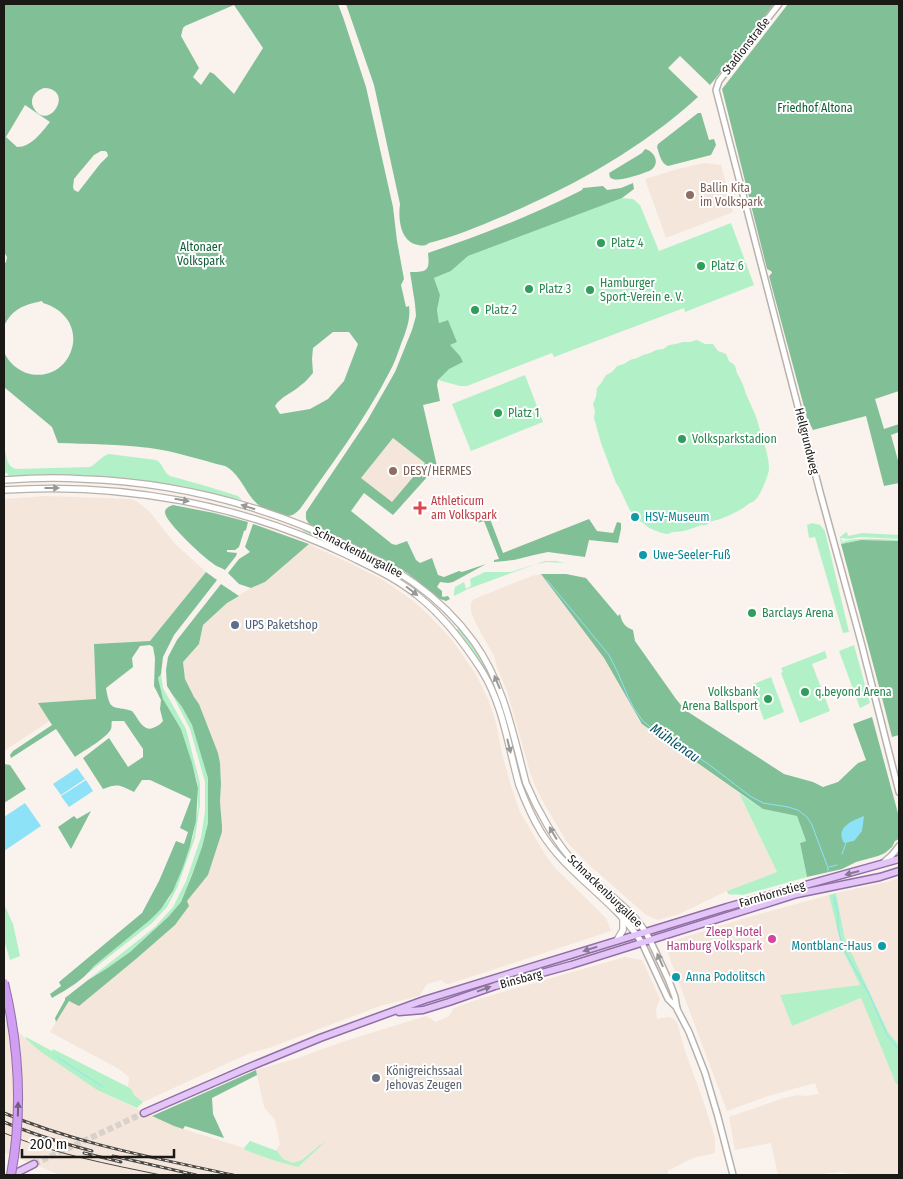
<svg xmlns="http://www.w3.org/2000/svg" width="903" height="1179" viewBox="0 0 903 1179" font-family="'Fira Sans Condensed',sans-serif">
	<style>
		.built { fill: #f4e6da }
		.green { fill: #b2f1c8 }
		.forest { fill: #81c097; fill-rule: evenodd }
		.water { fill: #8de2f8 }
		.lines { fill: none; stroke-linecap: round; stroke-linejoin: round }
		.stream { stroke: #8de2f8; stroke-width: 1 }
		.primary-tunnel { stroke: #d9d1cc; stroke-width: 6; stroke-dasharray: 6 3; stroke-linecap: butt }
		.tertiary-casing { stroke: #b8b1ab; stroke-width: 8 }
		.secondary-casing { stroke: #b8b1ab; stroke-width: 8 }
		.primary-casing { stroke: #916fa6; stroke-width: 9 }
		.tertiary { stroke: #fff; stroke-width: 5 }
		.secondary { stroke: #fff; stroke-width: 5.5 }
		.primary { stroke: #e3c5f8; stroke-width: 6 }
		.tram { stroke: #4d4a46; stroke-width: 1 }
		.rail-casing { stroke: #4d4a46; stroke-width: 3 }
		.rail { stroke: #fff; stroke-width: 1; stroke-dasharray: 4; stroke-linecap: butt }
		.motorway-bridge-casing { stroke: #916fa6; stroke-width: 10; stroke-linecap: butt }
		.motorway-bridge { stroke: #d09ef3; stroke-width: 8 }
		.oneway { fill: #989896 }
		.oneway2 { fill: #897892 }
		.oneway3 { fill: #765c84 }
		.education-dot { fill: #8d6e63; stroke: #fff; stroke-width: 2 }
		.leisure-dot { fill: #2e9e5b; stroke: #fff; stroke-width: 2 }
		.health-dot { fill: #e0444e; stroke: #fff; stroke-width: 2 }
		.culture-dot { fill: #0f9aa8; stroke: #fff; stroke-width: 2 }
		.service-dot { fill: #5c6f8a; stroke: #fff; stroke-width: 2 }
		.hotel-dot { fill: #d1479c; stroke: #fff; stroke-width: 2 }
		.worship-dot { fill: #6b7280; stroke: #fff; stroke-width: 2 }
		.labels { text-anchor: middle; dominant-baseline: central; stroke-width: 4; stroke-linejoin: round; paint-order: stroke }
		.street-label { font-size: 12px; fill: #1b1916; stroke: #fff }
		.park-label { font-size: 12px; fill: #125c36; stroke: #fff }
		.education-label { font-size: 12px; fill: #785e54; stroke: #fff; text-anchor: start }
		.leisure-label { font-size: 12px; fill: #27864d; stroke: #fff; text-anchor: start }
		.health-label { font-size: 12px; fill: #be3a42; stroke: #fff; text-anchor: start }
		.culture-label { font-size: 12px; fill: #0d838f; stroke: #fff; text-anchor: start }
		.service-label { font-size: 12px; fill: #4e5e75; stroke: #fff; text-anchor: start }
		.hotel-label { font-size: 12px; fill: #b23c85; stroke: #fff; text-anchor: end }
		.worship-label { font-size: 12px; fill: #5b616d; stroke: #fff; text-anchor: start }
		.water-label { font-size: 14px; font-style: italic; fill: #085464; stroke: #fff }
	</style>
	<rect width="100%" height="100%" fill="#faf2ec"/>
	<!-- built -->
	<g class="built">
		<polygon points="704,163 721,165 733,212 666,238 645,179 678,169"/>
		<polygon points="393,438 425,463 392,503 361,478"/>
		<polygon points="45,496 130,499 136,501 149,511 175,544 206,572 150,641 94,644 96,700 57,716 4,751 4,499"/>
		<polygon points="309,544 378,577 392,586 412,600 429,615 452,640 475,673 489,701 496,723 502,754 511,786 520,812 544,853 555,868 606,918 611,931 449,984 446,984 441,980 427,984 419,996 380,1006 269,1048 250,1053 143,1102 135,1096 131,1089 128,1087 129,1077 119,1069 50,1032 69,1001 79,1005 136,959 175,925 187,901 208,875 222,832 220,802 221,784 220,763 218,753 199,704 194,697 185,679 183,662 199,644 203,625 227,603 251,588 265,582"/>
		<polygon points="541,574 604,658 642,724 739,793 777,872 727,891 679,914 658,920 646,915 587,863 567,842 546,807 535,786 530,772 507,691 497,667 494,656 475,622 471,611 471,603 474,599 532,576"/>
		<polygon points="899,878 899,1045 888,1032 845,939 836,893 887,882"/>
		<polygon points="829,895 842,949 860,985 780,995 792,1026 861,998 896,1084 899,1084 899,1175 858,1175 840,1172 812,1175 778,1175 771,1143 735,1150 729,1117 781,1099 797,1095 807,1096 819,1094 815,1083 768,1096 727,1111 666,948 669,942 742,919"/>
		<polygon points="625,957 642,960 660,999 656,1009 657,1019 669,1017 674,1019 677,1023 685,1051 703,1100 715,1138 715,1153 693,1158 667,1171 669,1175 60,1175 41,1167 4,1153 4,1019 41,1052 97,1090 174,1126 244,1148 250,1141 276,1151 280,1144 275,1120 264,1107 256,1070 298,1058 345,1041 426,1016 436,1022 449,1016 454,1008 482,998"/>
	</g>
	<!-- green -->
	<g class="green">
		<polygon points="622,198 633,199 640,205 659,251 731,223 754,285 685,312 684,308 554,357 552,353 467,386 460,386 438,380 460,356 449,345 457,342 448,320 439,323 437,310 440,295 434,278 451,271 468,256"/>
		<path d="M697,340L705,344H713L718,351L726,354C727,356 728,359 729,361C733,365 732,361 735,366C736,368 736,371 737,373C741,380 744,386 746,394C749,401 752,407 755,414C758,421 759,429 762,436C765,447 769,457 769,469C769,474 760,496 756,499C755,501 752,502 750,503C741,510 731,515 720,519C716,521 717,519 713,521C709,522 710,523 706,525C699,527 706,523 699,526C690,529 683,532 674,532C671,532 669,534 666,534C665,534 653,530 652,529C648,528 646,525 643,523C627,514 626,497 616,483L601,443L594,418L595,411L593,404L596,397L597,388L602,382L606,375L612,372L617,366L624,364L630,360L637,358L643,355L650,353L656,350L663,349L669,345L676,344L683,342H690Z"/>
		<polygon points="525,375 543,422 471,451 452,404"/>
		<path d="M4,447C7,456 6,466 16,469L90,467C97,464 101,456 109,454L156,460C163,463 163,472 170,476L206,486L238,496L242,500L182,486L121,478L70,475L9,476L7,473H4Z"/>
		<polygon points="812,523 820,525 825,531 849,632 843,633 815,537 809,538 807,525"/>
		<polygon points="303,528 349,548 387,568 388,570 375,566 306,534 303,531"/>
		<path d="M847,532L848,536L862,533L899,535V539L861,537L849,539L841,538V540H843L841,543C854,536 884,540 899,540V541L861,540L841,544L840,537L845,533Z"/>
		<polygon points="545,561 556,561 565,563 547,562 536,564 468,589 454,596 454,593 455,587 464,582 466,589 471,586 470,579 485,572 511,572"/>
		<path d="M459,628C478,651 493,676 503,704C512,731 516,759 525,786L530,799L549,832V833L526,794L502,710L491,681L473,651L456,630Z"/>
		<polygon points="854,645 870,703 860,708 839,651"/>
		<polygon points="825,651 827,658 812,664 830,711 800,723 781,673 783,672 781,668"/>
		<polygon points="161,674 163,688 186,729 200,783 200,804 195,838 177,888 167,907 152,923 88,973 94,966 150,920 161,909 170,897 176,884 193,837 198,808 198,788 197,781 181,729 163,699 158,678"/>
		<polygon points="771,677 784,712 764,720 751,685"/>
		<polygon points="172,694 182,707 192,725 207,772 209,784 208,823 202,847 188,885 181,902 175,910 130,952 106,969 88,980 155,927 173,907 186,881 201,837 205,811 205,782 190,729"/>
		<path d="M739,793L763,809L797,816L806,841L800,843L807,877L743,895C737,894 733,895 728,894L727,891L777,872Z"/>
		<polygon points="836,893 845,939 888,1032 899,1045 899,1084 896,1084 861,998 792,1026 780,995 860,985 842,949 829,895"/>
		<polygon points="4,904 13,924 20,956 10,960 4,940"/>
		<polygon points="26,1037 52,1051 53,1049 128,1087 131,1089 135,1096 143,1102 137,1108 97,1090 41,1052 26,1039"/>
		<polygon points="250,1141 277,1151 283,1159 293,1163 302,1160 320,1145 325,1142 298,1167 273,1160 245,1150 244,1148"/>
	</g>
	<!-- forest -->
	<g class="forest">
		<path d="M4,4H338L343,17L366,87L382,158L393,207L397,241L404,279L401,285L406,307L409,306C411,321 405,333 400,347C397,355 394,364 390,371C365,420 331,465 300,509C292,517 289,517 279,514C273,512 266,510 261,507C245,495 242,475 225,466C200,460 175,451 150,448C119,444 88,444 58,443L52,427L4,387V352C9,363 18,371 30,374C73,383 95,319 43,303L42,301C24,305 13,308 4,326V264L6,262L7,257L4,252ZM234,5L263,48L234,94L214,74L210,72L201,85L193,77L199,68L181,36L183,28L185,26ZM44,88C75,89 50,131 35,110C28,101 34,91 44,88ZM25,105L50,122C41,133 31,147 17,147L6,137ZM101,151H105L107,152L108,156L100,164L79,191L78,192L74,190L73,187L74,179L78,174L94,155ZM333,332H349L358,344L344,381L328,399L310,409L280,414L275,406C281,396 293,393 301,385C306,382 309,377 313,373L312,359L313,348Z"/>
		<path d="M346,4H774L738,51L710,85L680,56L668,68L698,97C641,149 572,187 501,217C477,227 454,237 429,243C425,246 423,246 418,245C400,242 398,218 400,204L374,85Z"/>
		<polygon points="788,4 899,4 899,391 875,399 884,429 899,424 899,432 891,435 899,464 899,483 884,486 866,416 813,430 807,418 769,276 772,273 771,271 767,269 722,89"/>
		<path d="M698,113H701L709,140L714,139L716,145L711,155L668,166C661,164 659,153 657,147L658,144Z"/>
		<path d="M645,149C654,151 661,163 651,170C646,173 618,182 613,179C609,178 610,176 609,173L642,153Z"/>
		<path d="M633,183L634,189L622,198L468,256L451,271L434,278L440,295L437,310L439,323L448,320L457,342L450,345L460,356L463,362L449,369L438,380L437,385L440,401L423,405L437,466L393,515L364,493L351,511L392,544L396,545L407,541L416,560L420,563L432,558L438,575L444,577L459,571L462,572L486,564L453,582L448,583L440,582L437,587L442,591V596L443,597L448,596L450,599L446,601L440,599C429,591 418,581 407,573C376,553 342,539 309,524L306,519V512L367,421L395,372L412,330L416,316L415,304L410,272C427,272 430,271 428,253C479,236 528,217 576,193L582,190L583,188L603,186L607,190L621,188ZM393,438L425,463L392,502L361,478Z"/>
		<path d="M173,505L214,513L248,522L246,530L244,531L239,547L235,550H227V552L237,553L236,556L225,570C220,567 215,566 211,562C203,557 164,521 165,512C165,508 170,506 173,505Z"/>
		<polygon points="487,511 503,553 589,519 597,531 613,533 617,522 621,523 621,529 618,543 589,540 585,557 548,552 534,555 514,560 494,562 494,560 499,559 484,521 477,523 475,515"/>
		<polygon points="253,524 309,544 265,582 251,588 239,584 228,573 239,559 250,552 245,547"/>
		<polygon points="861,540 899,541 899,735 892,737 881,694 841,544"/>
		<path d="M206,572L217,580L174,635L163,657L161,674L158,678L163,699L181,729L192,763L198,788L196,821L190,846L183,867L173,891L161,909L150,920L94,966C83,980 68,989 52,998L50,994L61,986L59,982L142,913L159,881L176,841L184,844L188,832L180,828L191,799L150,780H142L134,792C120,785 118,783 103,789L83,758L109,738L128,767L143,757V749L124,721H112C111,724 112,726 111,729C107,738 83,751 75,757L56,729L11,758L10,755L13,751L52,725L38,703L96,699L94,644L150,641ZM150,645L153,647L155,658L154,686L161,700L160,709L163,721C160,725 157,726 153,728C143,732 138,718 132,711C113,705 110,713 106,688L133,667L132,658L140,646Z"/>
		<path d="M541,574H566L586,578L618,616L620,614C622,623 625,627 633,630L635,641L676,699L685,710L784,774L813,782L823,787L838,782L858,763L866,760L853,724L872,717L899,817V839L895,841L892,847L885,853L878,856L856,862L842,869L807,877L800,843L806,841L797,816L763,809L642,724L604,658Z"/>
		<polygon points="221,584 239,596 227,603 203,625 199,644 183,662 185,679 194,697 199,704 218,753 220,763 221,784 220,802 222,826 222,832 208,875 187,901 189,906 175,925 136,959 79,1006 69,1001 56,1022 55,1018 65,1000 65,998 88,980 106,969 130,952 169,916 181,902 192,875 202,847 208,823 208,778 192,725 182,707 172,694 167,686 166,670 168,657 177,640"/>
		<polygon points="4,764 10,765 26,789 4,803"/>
		<polygon points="91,811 71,849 58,827 74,816 77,819"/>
		<polygon points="256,1070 257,1075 212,1098 213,1114 224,1138 185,1126 183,1129 174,1126 152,1116"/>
	</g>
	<!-- water -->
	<g class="water">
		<polygon points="77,768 85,779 61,795 53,784"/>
		<polygon points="86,780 93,791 69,807 61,796"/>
		<polygon points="25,803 41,826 4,851 4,817"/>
		<path d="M864,816L862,831L854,841L844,843C835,827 852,821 864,816Z"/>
	</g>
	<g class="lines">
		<!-- stream -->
		<g class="stream">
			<polyline points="547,580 609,655 618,673 629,699 635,710 643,721 654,730 707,763 750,796 763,803 788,807 798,810 807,817 812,825 828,868 828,871"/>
			<polyline points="842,854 846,843"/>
			<polyline points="829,867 837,865"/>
			<polyline points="834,897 838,915 838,929 843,948 869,994 887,1035 899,1050"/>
			<polyline points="57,1057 103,1087"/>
		</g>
		<!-- primary-tunnel -->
		<polyline class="primary-tunnel" points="34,1164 144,1113"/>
		<defs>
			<g id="tertiary">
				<polyline points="779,4 719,81 716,90 820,492 861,642 899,792"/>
				<polyline points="884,862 892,855 899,846"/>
				<polyline points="650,940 669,981 675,997 677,1009 689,1032 705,1073 718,1117 733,1175"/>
				<polyline points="642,943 668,999 677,1008"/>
			</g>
			<g id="secondary">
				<path d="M4,480C30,478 57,477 83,479C173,482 262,505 343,543C395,567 439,594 474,642C504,684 513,734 526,783C537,809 556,844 576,864C600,890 634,908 650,940"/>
				<path d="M4,490C122,482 240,504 347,555C371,567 396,578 418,596C443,616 464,643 482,671C503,705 508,746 519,785C525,801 532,817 541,832C567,875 615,900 642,943"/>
				<polyline points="617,940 623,930 623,918"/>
			</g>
			<g id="primary">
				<polyline points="399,1012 423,1010 449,1002 495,986 571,965 797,894 880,877 899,871"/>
				<polyline points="144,1113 247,1068 320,1038 424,1000 727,907 899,859"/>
				<polyline points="12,1175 34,1164"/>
			</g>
		</defs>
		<!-- tertiary casing -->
		<use href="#tertiary" class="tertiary-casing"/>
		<!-- secondary casing -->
		<use href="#secondary" class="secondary-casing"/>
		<!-- primary casing -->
		<use href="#primary" class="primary-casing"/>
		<!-- tertiary -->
		<use href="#tertiary" class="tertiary"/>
		<!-- secondary -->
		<use href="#secondary" class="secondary"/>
		<!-- primary -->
		<use href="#primary" class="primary"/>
		<!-- tram -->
		<path class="tram" d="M4,1133C54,1154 108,1164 161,1175"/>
		<defs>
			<g id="rail">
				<path d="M4,1113C77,1144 156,1158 233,1175"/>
				<path d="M4,1122C32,1134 62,1143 92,1151"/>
				<polyline points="84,1153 121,1162"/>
				<polyline points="113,1156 196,1175"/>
			</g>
		</defs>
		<!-- rail casing -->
		<use href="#rail" class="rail-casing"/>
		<!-- rail -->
		<use href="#rail" class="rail"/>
		<defs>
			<path id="motorway-bridge" d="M4,983C19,1046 23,1111 11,1175"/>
		</defs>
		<!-- motorway-bridge casing -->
		<use href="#motorway-bridge" class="motorway-bridge-casing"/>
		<!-- motorway-bridge -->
		<use href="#motorway-bridge" class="motorway-bridge"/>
	</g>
	<!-- one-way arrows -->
	<defs><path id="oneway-solid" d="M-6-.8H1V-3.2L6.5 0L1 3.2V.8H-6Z" transform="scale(1.25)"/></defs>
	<g class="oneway">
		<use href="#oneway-solid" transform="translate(52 488)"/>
		<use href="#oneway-solid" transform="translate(182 500) rotate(10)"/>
		<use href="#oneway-solid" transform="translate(248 507) rotate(-163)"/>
		<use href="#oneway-solid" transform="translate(412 591) rotate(37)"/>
		<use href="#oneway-solid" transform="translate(497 682) rotate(-113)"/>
		<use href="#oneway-solid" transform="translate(509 746) rotate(76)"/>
		<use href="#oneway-solid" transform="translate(553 833) rotate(-121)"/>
		<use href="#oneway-solid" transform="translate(660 960) rotate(-114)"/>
	</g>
	<g class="oneway2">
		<use href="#oneway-solid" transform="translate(852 873) rotate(165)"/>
		<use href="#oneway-solid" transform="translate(590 949) rotate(163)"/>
		<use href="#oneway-solid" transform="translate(484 989) rotate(-20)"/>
	</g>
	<use class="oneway3" href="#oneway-solid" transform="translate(18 1109) rotate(-89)"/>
	<!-- markers -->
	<g class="education-dot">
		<circle cx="690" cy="195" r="5"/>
		<circle cx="393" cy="471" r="5"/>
	</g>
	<g class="leisure-dot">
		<circle cx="601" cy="243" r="5"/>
		<circle cx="701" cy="266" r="5"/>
		<circle cx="529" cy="289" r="5"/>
		<circle cx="590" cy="290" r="5"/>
		<circle cx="475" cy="310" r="5"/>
		<circle cx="498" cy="413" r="5"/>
		<circle cx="682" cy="439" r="5"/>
		<circle cx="752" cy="613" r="5"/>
		<circle cx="805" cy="692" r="5"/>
		<circle cx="768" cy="699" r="5"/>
	</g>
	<path class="health-dot" d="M417.5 500.5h5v5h5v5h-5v5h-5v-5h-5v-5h5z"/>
	<g class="culture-dot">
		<circle cx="635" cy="517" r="5"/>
		<circle cx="643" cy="555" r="5"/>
		<circle cx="882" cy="946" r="5"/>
		<circle cx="676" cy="977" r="5"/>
	</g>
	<circle class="service-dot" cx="235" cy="625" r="5"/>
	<circle class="hotel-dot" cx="772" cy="939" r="5"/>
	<circle class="worship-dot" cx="376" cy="1078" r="5"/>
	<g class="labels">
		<!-- street labels -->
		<g class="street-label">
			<text transform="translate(746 46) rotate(-52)">Stadionstraße</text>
			<text transform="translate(807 441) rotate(76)">Hellgrundweg</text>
			<text transform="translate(358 552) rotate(27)">Schnackenburgallee</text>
			<text transform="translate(605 891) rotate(44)">Schnackenburgallee</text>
			<text transform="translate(772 894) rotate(-16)">Farnhornstieg</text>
			<text transform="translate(521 979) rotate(-15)">Binsbarg</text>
		</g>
		<!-- park labels -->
		<g class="park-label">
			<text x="815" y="108">Friedhof Altona</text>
			<text x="201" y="247">Altonaer<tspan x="201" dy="14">Volkspark</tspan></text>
		</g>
		<!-- education labels -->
		<g class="education-label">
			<text x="700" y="188">Ballin Kita<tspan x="700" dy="14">im Volkspark</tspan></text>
			<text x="403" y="471">DESY/HERMES</text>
		</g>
		<!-- leisure labels -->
		<g class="leisure-label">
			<text x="611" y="243">Platz 4</text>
			<text x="711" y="266">Platz 6</text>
			<text x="600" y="283">Hamburger<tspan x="600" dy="14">Sport-Verein e. V.</tspan></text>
			<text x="539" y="289">Platz 3</text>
			<text x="485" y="310">Platz 2</text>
			<text x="508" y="413">Platz 1</text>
			<text x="692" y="439">Volksparkstadion</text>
			<text x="762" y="613">Barclays Arena</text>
			<text x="758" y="692" text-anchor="end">Volksbank<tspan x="758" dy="14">Arena Ballsport</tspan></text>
			<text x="815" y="692">q.beyond Arena</text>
		</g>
		<!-- health labels -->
		<g class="health-label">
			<text x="431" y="501">Athleticum<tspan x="431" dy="14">am Volkspark</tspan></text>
		</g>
		<!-- culture labels -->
		<g class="culture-label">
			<text x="645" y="517">HSV-Museum</text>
			<text x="653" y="555">Uwe-Seeler-Fuß</text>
			<text x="872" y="946" text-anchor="end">Montblanc-Haus</text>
			<text x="686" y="977">Anna Podolitsch</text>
		</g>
		<!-- service labels -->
		<g class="service-label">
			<text x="245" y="625">UPS Paketshop</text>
		</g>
		<!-- hotel labels -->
		<g class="hotel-label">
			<text x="762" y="932">Zleep Hotel<tspan x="762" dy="14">Hamburg Volkspark</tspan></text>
		</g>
		<!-- worship labels -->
		<g class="worship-label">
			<text x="386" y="1071">Königreichssaal<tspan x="386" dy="14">Jehovas Zeugen</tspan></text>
		</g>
		<!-- water labels -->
		<g class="water-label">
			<text transform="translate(675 743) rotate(35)">Mühlenau</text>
		</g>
	</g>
	<!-- border -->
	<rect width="903" height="1179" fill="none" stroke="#1b1916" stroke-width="10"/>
	<!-- scale -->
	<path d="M22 1149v8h152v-8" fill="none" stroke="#1b1916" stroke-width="2.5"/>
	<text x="30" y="1149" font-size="15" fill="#1b1916" stroke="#ffffff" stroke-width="4" paint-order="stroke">200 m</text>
</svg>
